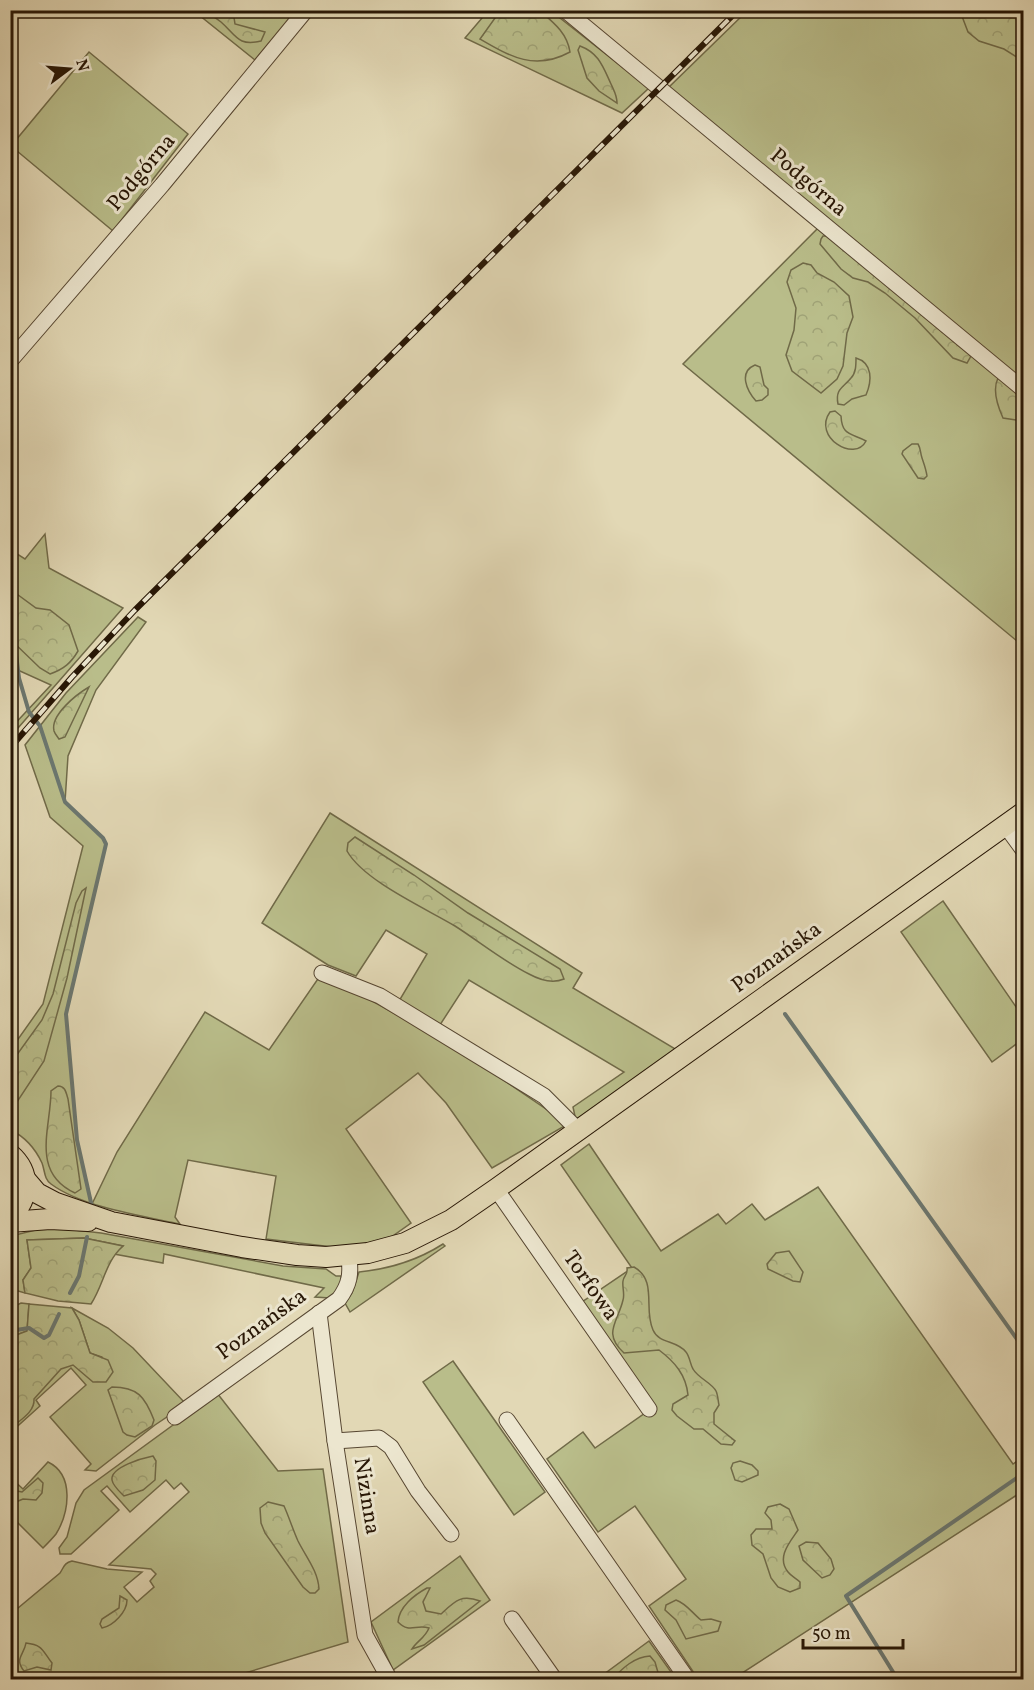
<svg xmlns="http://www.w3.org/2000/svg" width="1034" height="1690" viewBox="0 0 1034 1690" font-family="Vollkorn,serif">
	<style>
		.grass { fill: #b9bd8a; stroke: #706a48; stroke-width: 1.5 }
		.forest { fill: url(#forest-crowns); stroke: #706a48; stroke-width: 1.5 }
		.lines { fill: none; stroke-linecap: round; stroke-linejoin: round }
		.stream { stroke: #6b7770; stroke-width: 4 }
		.minor-casing { stroke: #564631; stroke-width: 17 }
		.major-casing { stroke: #271605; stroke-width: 22 }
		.minor { stroke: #ece6cf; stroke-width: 15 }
		.major { stroke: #e2d8b5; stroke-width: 20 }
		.rail-casing { stroke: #271605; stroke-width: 6 }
		.rail { stroke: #ece6cf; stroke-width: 4; stroke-dasharray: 11; stroke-linecap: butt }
		.labels { text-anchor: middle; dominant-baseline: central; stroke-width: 6; stroke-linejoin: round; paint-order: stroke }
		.street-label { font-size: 22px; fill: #271605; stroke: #ece6cf }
	</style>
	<defs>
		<pattern id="forest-crowns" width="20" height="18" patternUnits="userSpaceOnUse" patternTransform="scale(1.5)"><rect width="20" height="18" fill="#b9bd8a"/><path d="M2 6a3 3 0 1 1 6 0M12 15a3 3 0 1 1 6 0" fill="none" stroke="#9fa276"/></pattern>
	</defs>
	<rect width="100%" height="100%" fill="#e2d8b5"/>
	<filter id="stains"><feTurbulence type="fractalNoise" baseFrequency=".00333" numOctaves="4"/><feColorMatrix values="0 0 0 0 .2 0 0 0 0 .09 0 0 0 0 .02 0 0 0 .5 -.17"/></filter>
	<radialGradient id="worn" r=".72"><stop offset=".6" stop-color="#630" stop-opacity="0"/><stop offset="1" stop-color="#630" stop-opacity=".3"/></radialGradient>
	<!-- grass -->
	<g class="grass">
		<polygon points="1017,10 1023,16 1023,646 683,364 822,224 667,89 747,11"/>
		<polygon points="194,11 297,11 255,60"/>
		<polygon points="488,11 551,11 649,88 622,113 465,38"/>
		<polygon points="89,52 188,134 113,231 11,146"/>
		<polygon points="45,534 49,568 123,608 11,736 10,729 51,685 11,667 11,550 25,559"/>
		<path d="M138,617L146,622L96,690L68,756L65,802L103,838L106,844L66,1014L77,1140L92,1204L117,1152L205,1012L269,1050L322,973L458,1049L568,1124L492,1168L446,1103L418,1073L346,1129L411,1223L387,1240L341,1248L266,1239L276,1176L188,1160L175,1217L180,1224C142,1216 82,1207 51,1184C44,1179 45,1171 42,1163C35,1148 25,1137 11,1130V1049L43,1004L83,846L50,817L25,745L66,693Z"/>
		<polygon points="330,813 582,973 573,988 677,1050 576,1121 573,1107 624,1072 469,980 438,1028 399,1001 427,954 386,930 356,976 328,965 262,923"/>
		<polygon points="943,901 1023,1017 1023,1039 992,1062 901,932"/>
		<polygon points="589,1144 661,1251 718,1214 726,1224 752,1204 765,1220 818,1187 1013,1464 1023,1457 1023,1491 733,1679 698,1679 649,1606 686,1579 635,1506 598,1532 547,1459 583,1432 595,1448 655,1406 582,1302 632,1268 561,1165"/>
		<path d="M48,1227L101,1233L283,1266L326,1269L336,1276H341C342,1286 337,1291 330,1298L315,1297L324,1288L164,1254L163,1263L114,1254L123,1246L84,1238L27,1240L31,1268L23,1280L25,1293L11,1289V1236Z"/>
		<path d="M443,1244L445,1246L350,1312L345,1303L352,1293L359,1272C389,1269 418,1260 443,1244Z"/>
		<polygon points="21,1303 29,1304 27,1331 11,1337 11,1308"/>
		<polygon points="72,1308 108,1328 133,1348 186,1404 155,1425 96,1471 85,1470 91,1464 50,1417 86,1385 71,1368 36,1400 40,1406 11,1432 11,1395 54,1353 109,1376 102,1357 90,1353 79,1320"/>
		<polygon points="453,1361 545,1492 514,1515 423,1382"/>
		<path d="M217,1393L278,1471L323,1469L348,1642L225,1679H11L10,1601L18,1608L60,1573C64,1567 64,1563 72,1561L107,1569L142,1572L124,1587L137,1602L154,1587L150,1581L156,1574L151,1569L109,1565L189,1492L181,1483L174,1489L166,1480L130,1512L107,1486L101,1491L119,1510L71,1554H60L59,1548L67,1537L76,1503L84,1490Z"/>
		<path d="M48,1462C75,1475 69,1513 56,1534C52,1539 47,1544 43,1548L11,1516L10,1477L23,1489Z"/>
		<polygon points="460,1556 490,1600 393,1670 371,1622"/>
		<polygon points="649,1641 676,1679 596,1680"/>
	</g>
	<!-- forest -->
	<g class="forest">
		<path d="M205,11H233L235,24L265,32L261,41C238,47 236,35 221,22C216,18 210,14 205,11Z"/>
		<path d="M500,11H540C554,23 567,33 570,52C535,71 511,57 480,39Z"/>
		<polygon points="960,11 1014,11 1023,20 1023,61 1004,49 979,41 968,32"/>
		<path d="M580,46C599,53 603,67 611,84C614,91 617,95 617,103L599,91L587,78L578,50Z"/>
		<polygon points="823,236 828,236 971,356 967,363 953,358 915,318 885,293 868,282 853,278 841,269 820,244 821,239"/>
		<polygon points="803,263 811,265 817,273 834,282 849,296 853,317 847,333 843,366 837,379 821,393 792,371 786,355 794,330 796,308 787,282 791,270"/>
		<path d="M856,358C873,363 872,381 866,395L852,399L844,405L838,404C835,389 843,388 851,378C856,373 856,365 856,358Z"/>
		<path d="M755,365L760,367L764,385L768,389V395L762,400L756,401C747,391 738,372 755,365Z"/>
		<path d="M998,378L1023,396V418L1016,420L1003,418C998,407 992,390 998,378Z"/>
		<path d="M835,411L841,416C842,436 851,433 866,441C855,463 812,437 830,412Z"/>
		<path d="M912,444H918C921,449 920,452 922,458C924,464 926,469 927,476L924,479L918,478L902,454L903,451Z"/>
		<path d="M10,589L36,608L50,610L69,625L78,651C71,663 64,669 50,674L40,668L11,640Z"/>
		<path d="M89,687L65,737L59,739C57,736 55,734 54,731C50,715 77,694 89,687Z"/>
		<path d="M355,837L414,875L468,913L560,969L564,979C552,984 540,980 529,974C503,961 480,942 455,926C425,908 364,881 347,851L348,843Z"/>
		<polygon points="86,888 67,978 44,1061 17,1102 11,1105 11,1063 42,1020 53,994 76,903 82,891"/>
		<path d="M58,1086C65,1086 66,1092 68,1099L81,1189L75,1193C30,1172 51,1128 51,1091Z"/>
		<path d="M84,1238L123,1246C105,1262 104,1284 91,1304L58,1301L25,1293L23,1280L31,1268L27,1240Z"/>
		<polygon points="789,1251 803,1272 800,1282 793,1281 768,1269 767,1264 776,1253"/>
		<path d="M634,1267C658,1281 643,1308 653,1330C659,1344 677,1340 686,1352C690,1357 690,1364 693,1369C698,1378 712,1383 716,1391C718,1395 718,1401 719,1405L714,1413V1424L735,1441L732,1445L721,1444L703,1429H694L677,1416L672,1410L673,1404L688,1395C686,1375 675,1362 659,1350L624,1353C602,1333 618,1322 623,1300C625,1294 622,1287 623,1281C624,1275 628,1275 627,1268Z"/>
		<path d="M29,1304L72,1308L79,1320L90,1353L108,1360L113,1372L106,1382H93L73,1365L61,1369L34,1399C35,1412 20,1420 11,1428V1337L27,1331Z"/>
		<path d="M112,1387C138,1387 145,1397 154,1420L152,1426L135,1437L127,1435L123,1432L108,1390Z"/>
		<path d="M153,1456L156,1461L155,1480L143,1490L124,1496C120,1492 113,1486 112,1480C110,1467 143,1458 153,1456Z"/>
		<polygon points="740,1461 752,1465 758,1471 758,1475 742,1482 735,1480 731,1468 733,1463"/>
		<polygon points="38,1478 43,1483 42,1493 36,1500 23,1499 11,1504 11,1482 17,1491 22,1492"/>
		<path d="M268,1502L284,1506C289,1517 293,1530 298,1541C306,1557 318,1571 319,1589L315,1593H310L303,1587L265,1533L261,1523L260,1508Z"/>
		<path d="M780,1504L789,1509L798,1530C790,1542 776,1557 788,1572C791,1576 796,1578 800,1582V1588L790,1592L778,1587L771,1578L763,1554L752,1545L751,1535L756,1529H772L771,1520L765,1513L768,1507Z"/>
		<polygon points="806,1542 818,1543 831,1559 834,1569 830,1575 822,1578 803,1560 799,1546"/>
		<path d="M427,1588H430L423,1602L426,1611L441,1614C455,1601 461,1594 480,1601L424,1645L412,1649C417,1641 425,1638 429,1628C415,1624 410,1634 398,1622C399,1607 414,1595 427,1588Z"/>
		<path d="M120,1596L127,1600C127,1612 113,1626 102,1628L100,1624L102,1619L119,1608Z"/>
		<path d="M676,1600C687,1604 692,1613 701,1620L711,1619L721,1622L718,1631L686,1639L676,1620L665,1610L666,1605Z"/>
		<path d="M26,1643C43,1645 42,1650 52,1663L51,1670L37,1667L24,1671C14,1659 24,1655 26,1643Z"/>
		<path d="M650,1656L655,1662L659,1676L664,1679H612C623,1668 634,1657 650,1656Z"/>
	</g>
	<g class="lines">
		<!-- stream -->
		<g class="stream">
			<polyline points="10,626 13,630 19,678 29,712 40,726 65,802 103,838 106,844 66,1014 77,1140 92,1207"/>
			<polyline points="785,1014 1024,1349"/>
			<polyline points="70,1293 79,1276 87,1237"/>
			<polyline points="10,1331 29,1328 44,1338 49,1335 59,1314"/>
			<polyline points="898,1680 846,1596 1024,1473"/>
		</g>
		<defs>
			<g id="minor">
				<polyline points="565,10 1024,390"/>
				<polyline points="10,361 162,185 306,10"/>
				<polyline points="1005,825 1024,851"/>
				<polyline points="322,973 380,996 544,1096 578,1130"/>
				<polyline points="496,1189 649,1409"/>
				<polyline points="319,1313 335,1441 365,1635 390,1680"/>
				<path d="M175,1417L339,1299C350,1284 351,1274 349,1256"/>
				<polyline points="507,1420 688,1680"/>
				<polyline points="335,1441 379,1438 391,1447 418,1491 451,1534"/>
				<polyline points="512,1619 555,1680"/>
			</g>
			<g id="major">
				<path d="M10,1154C31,1172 30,1199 10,1217"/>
				<polyline points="25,1179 37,1193 56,1203 111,1222 242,1247 297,1255 326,1257 368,1253 405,1243 451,1220 496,1189 1024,812"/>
				<polyline points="10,1222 50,1219 88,1221"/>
			</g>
		</defs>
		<!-- minor casing -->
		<use href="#minor" class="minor-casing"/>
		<!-- major casing -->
		<use href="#major" class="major-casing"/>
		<!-- minor -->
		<use href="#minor" class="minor"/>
		<!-- major -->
		<use href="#major" class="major"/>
		<defs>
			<polyline id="rail" points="10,748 72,677 135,610 738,10"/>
		</defs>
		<!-- rail casing -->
		<use href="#rail" class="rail-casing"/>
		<!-- rail -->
		<use href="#rail" class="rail"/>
	</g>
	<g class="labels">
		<!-- street labels -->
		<g class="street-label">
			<text transform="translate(142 173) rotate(-50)">Podgórna</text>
			<text transform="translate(808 183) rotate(40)">Podgórna</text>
			<text transform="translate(777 958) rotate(-36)">Poznańska</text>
			<text transform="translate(590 1286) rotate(55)">Torfowa</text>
			<text transform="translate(262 1325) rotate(-36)">Poznańska</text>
			<text transform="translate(366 1496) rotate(81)">Nizinna</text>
		</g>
	</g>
	<!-- margin -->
	<rect width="1034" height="1690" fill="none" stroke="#e2d8b5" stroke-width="36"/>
	<rect x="12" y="12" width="1010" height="1666" fill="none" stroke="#271605" stroke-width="3"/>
	<rect x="18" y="18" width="998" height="1654" fill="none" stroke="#271605" stroke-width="1.5"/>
	<!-- north arrow -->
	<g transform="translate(69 69) rotate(74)" stroke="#ece6cf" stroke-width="4.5" paint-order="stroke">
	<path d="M0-4.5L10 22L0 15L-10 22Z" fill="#271605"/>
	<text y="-9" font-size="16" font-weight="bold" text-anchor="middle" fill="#271605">N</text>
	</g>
	<!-- scale -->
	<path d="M803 1639v9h100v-9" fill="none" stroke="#271605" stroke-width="3"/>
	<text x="812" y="1639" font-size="18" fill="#271605" stroke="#ece6cf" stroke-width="4.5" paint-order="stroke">50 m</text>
	<rect width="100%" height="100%" filter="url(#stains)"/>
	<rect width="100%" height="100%" fill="url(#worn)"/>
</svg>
